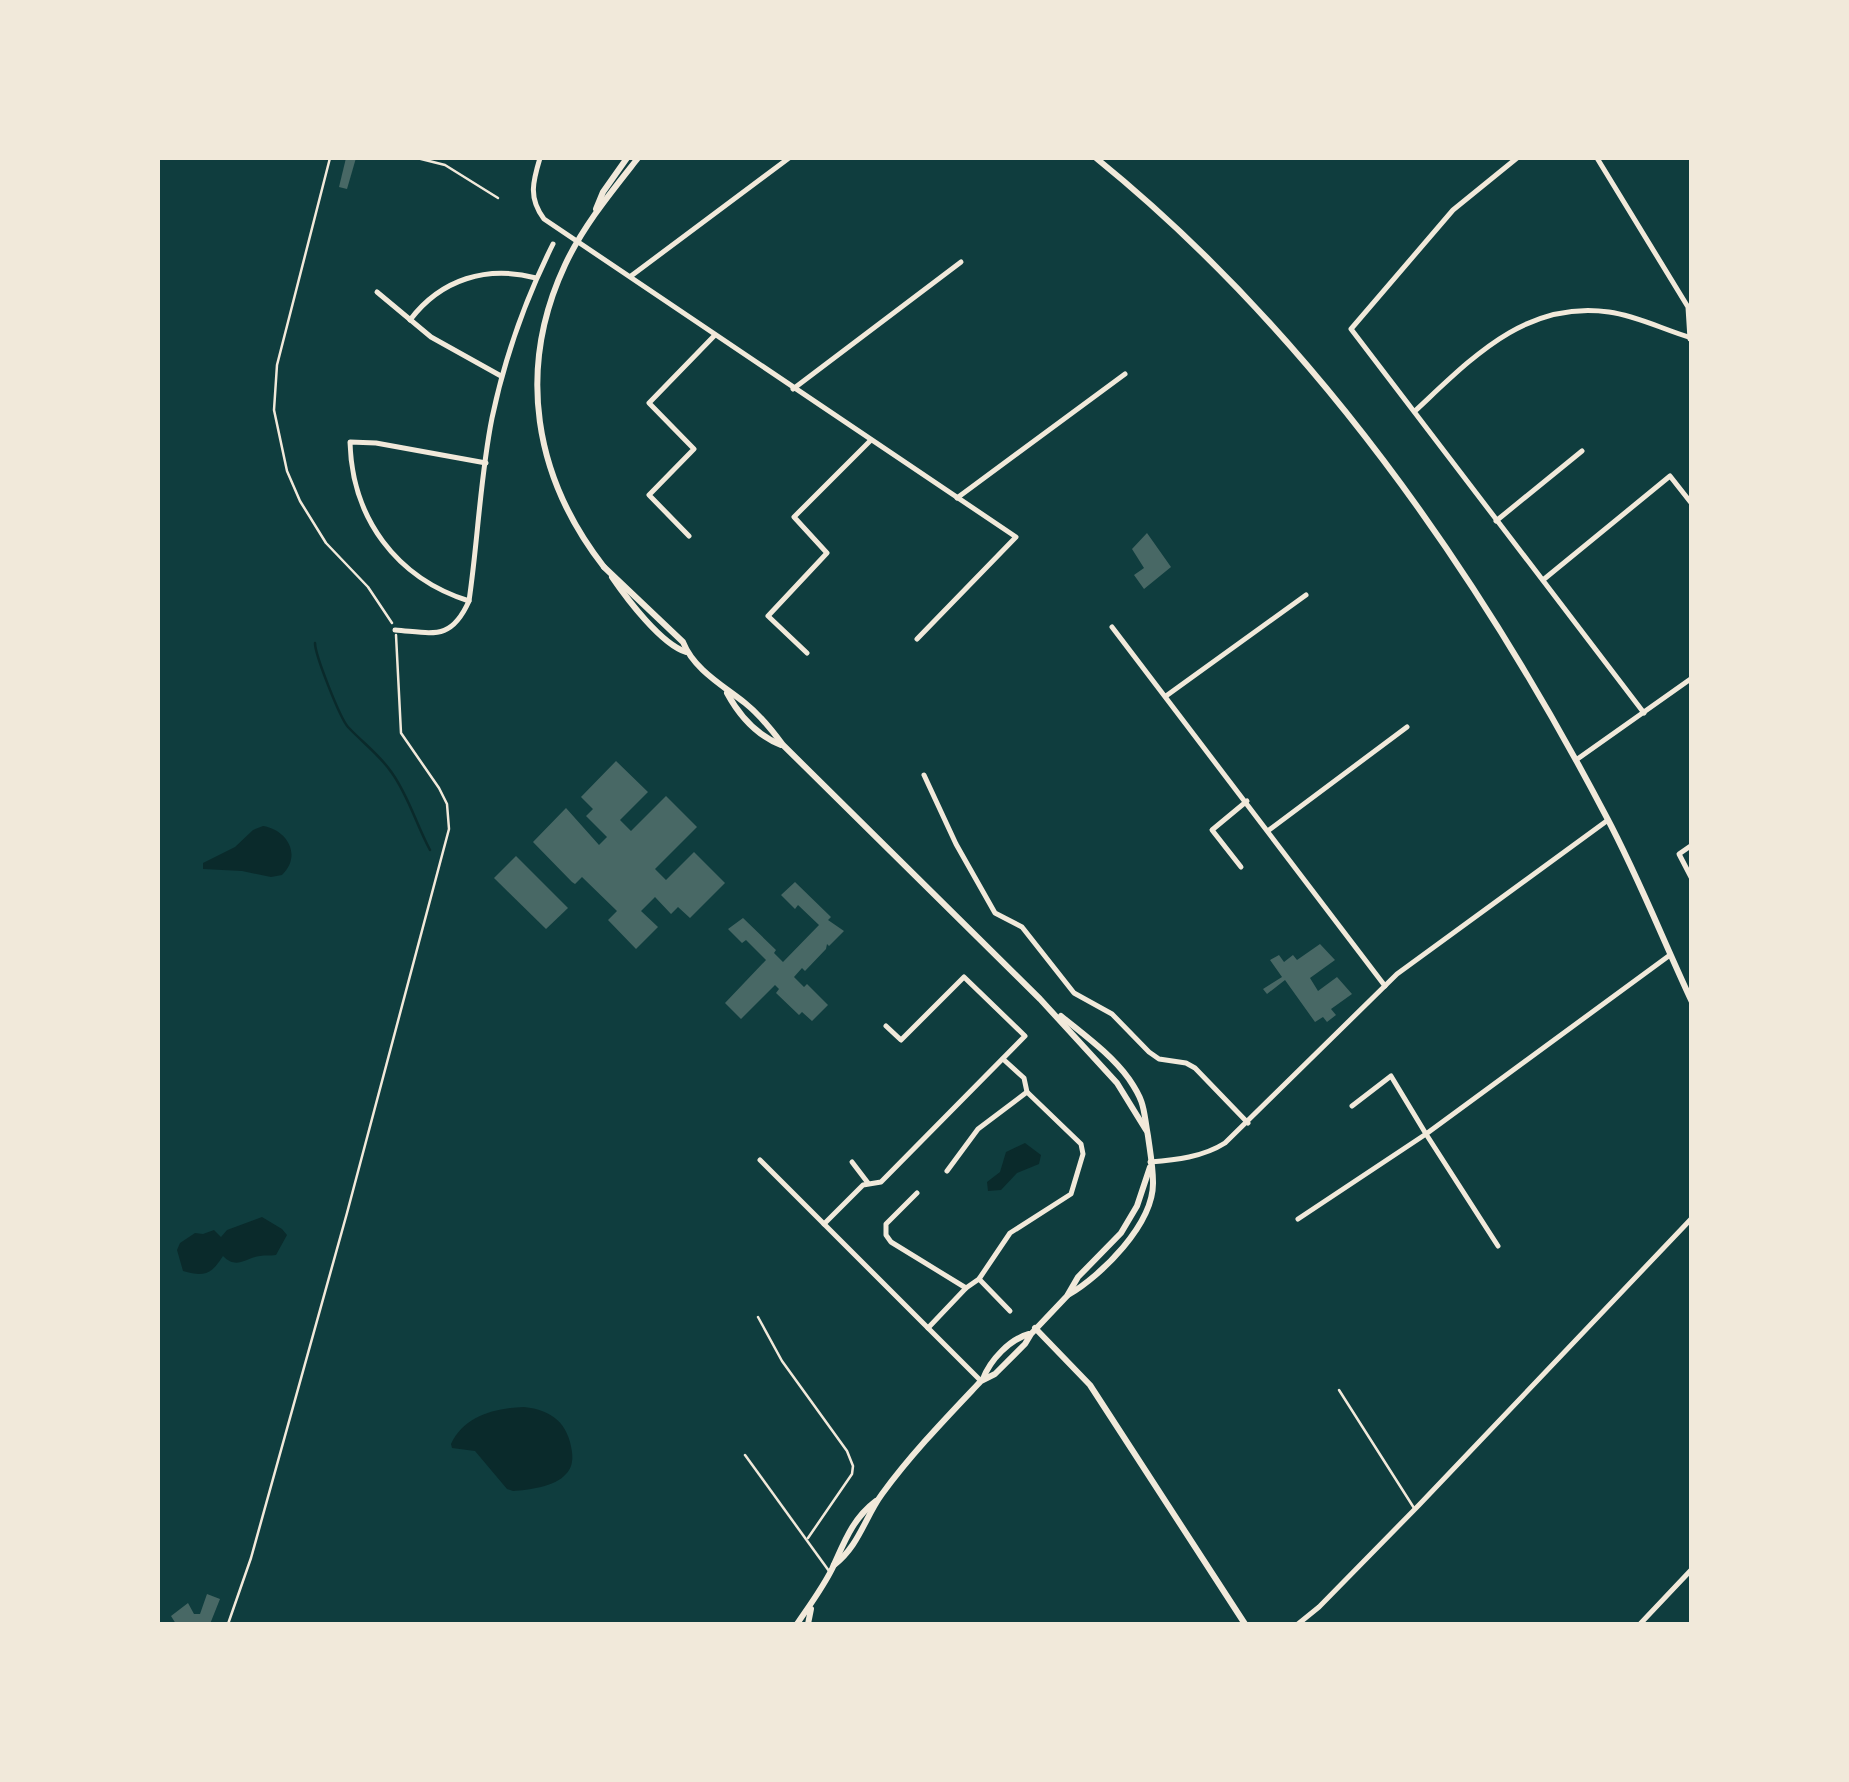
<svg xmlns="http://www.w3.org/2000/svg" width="1849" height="1782" viewBox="0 0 1849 1782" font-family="'DejaVu Sans',sans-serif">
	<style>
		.water { fill: #0a2a2b }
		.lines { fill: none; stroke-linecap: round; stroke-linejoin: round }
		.stream { stroke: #0a2a2b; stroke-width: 2.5 }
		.building { fill: #486865 }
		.path { stroke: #f1e9da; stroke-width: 2.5 }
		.service { stroke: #f1e9da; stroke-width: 2.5 }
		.minor { stroke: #f1e9da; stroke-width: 5 }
		.tertiary { stroke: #f1e9da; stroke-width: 6 }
	</style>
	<rect width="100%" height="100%" fill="#0f3d3e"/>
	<!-- water -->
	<g class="water">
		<path d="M263,826C288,830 302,856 282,875L271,877L242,871L203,869V863L235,847L253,830Z"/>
		<polygon points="1025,1143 1041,1155 1039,1164 1017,1173 1001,1190 988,1191 987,1182 1000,1172 1006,1152"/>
		<path d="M262,1217L282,1229L287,1235L276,1255C270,1256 265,1255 260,1256C245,1258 237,1270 223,1256C212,1273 206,1278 183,1271L177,1250L180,1243L195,1233L203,1234L214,1230L221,1237L227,1230Z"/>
		<path d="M524,1407C552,1410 568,1423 572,1452C573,1460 572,1468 566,1474C555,1487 528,1490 513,1491L507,1489L475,1451L452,1448L451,1444C464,1416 495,1408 524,1407Z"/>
	</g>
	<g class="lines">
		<!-- stream -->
		<path class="stream" d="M315,643C315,655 340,718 348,727C363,743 380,755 392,773C409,797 416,824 430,850"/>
	</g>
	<!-- building -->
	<g class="building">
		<polygon points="346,158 356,158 347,189 339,187"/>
		<polygon points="1147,533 1171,567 1144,589 1134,575 1144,568 1132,549"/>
		<polygon points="616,761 648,792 620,820 631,831 666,796 697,827 655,869 666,880 694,852 725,883 690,918 678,907 671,914 655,897 641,911 658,927 636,949 608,920 617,911 582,877 575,884 572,882 533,842 566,808 599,845 607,837 586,816 593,809 581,797"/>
		<polygon points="516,856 568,908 546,929 494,878"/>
		<polygon points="795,882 831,917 828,920 844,931 829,946 827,944 826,949 805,971 802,968 794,977 804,987 807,984 828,1005 812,1021 802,1012 799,1015 776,993 779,989 775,985 741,1019 725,1003 766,960 746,940 742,943 728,929 743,918 776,950 774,953 783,962 819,925 798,905 795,909 781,895"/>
		<polygon points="1320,944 1335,960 1310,978 1318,991 1337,977 1352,994 1331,1009 1336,1015 1327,1022 1323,1017 1315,1022 1285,980 1267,994 1263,989 1282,977 1270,960 1279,955 1284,962 1293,955 1297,960"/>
		<polygon points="207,1594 220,1599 210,1624 176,1624 171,1616 188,1603 194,1614 200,1614"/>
	</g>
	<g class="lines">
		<!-- path -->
		<g class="path">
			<polyline points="330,158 277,365 274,410 287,471 300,501 326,543 368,587 392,623"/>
			<polyline points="417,158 445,165 498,198"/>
			<polyline points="228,1624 251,1558 347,1213 449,829 447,804 439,788 401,733 396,635"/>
		</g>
		<!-- service -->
		<g class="service">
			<polyline points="758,1317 782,1361 847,1451 853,1466 852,1474 808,1538"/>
			<polyline points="1339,1390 1414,1508"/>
			<polyline points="745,1455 829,1571"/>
		</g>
		<!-- minor -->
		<g class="minor">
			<path d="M540,158C533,181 528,198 544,219L1016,537L917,639"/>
			<polyline points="1517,158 1453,210 1351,329 1644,713"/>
			<polyline points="1597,158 1688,307 1690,339"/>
			<polyline points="631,276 789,158"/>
			<polyline points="377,292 431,337 501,376"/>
			<path d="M410,320C441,279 487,265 536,278"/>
			<polyline points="793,389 961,262"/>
			<path d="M1415,411C1471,359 1525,300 1609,312C1638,316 1664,330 1692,338"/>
			<polyline points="957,498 1125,374"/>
			<polyline points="1496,521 1582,451"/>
			<polyline points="689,536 649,495 694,449 649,403 715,335"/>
			<polyline points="1543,580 1670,476 1692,504"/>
			<path d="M469,601C396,578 352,518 350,442L376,443L486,463"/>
			<polyline points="1112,627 1385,986"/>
			<path d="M395,630C434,633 451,641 469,601C478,540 480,478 492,418C505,356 525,300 553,244"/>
			<polyline points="807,653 768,616 827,553 794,517 871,440"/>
			<polyline points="1166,696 1306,595"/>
			<polyline points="1576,760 1692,678"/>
			<polyline points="924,775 956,844 995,913 1022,927 1074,993 1112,1014 1149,1052 1159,1059 1186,1063 1195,1068 1248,1123"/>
			<polyline points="1269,830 1407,727"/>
			<polyline points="1692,845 1679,854 1692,879"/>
			<polyline points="1241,867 1212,830 1247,801"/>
			<polyline points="760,1160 981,1381"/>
			<polyline points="852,1162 868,1183"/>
			<path d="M1150,1162C1176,1160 1203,1157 1225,1143L1397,974L1608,820"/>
			<polyline points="947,1171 978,1129 1027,1092"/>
			<polyline points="917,1193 886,1224 886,1235 891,1242 966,1288"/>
			<polyline points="1298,1219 1426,1134 1391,1076 1352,1106"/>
			<polyline points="824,1224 863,1185 881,1182 1025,1036 964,977 901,1040 886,1026"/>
			<polyline points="1498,1246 1426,1134 1670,955"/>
			<polyline points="979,1279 1010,1311"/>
			<polyline points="928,1328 966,1288 979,1279 1010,1233 1071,1194 1083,1154 1081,1144 1027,1092 1024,1078 1003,1059"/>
			<polyline points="1298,1624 1319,1607 1419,1505 1692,1218"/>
			<polyline points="1640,1624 1692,1569"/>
		</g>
		<!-- tertiary -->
		<g class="tertiary">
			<path d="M1096,158C1313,334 1477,570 1606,816C1638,876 1663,940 1692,1002"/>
			<polyline points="596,209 603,192 627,158"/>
			<path d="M604,567L683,642C694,670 724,686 745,703C760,715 772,730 783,745L1040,999L1117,1083L1146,1130"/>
			<path d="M604,567C534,477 516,370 565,265C583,226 612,191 638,158"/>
			<path d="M612,577C627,599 661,644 686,652"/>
			<path d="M727,693C740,717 756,735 781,745"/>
			<path d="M1061,1016C1084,1035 1111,1054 1129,1079C1146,1104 1143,1109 1148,1136C1150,1151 1153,1167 1153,1182C1154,1224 1101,1276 1068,1295"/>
			<polyline points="1035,1328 1090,1385 1245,1624"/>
			<path d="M983,1379C990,1360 1010,1339 1029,1334"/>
			<path d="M834,1565C859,1546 865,1517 882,1494C912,1453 947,1417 981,1381L995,1374L1025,1344L1031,1334L1067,1296L1078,1277L1121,1233L1137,1206L1150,1167"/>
			<path d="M797,1624C809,1606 822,1589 832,1569C844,1543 852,1519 876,1501"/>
			<polyline points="808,1624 811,1609"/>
		</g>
	</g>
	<!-- border -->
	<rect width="1849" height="1782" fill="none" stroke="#f1e9da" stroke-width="320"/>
</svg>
